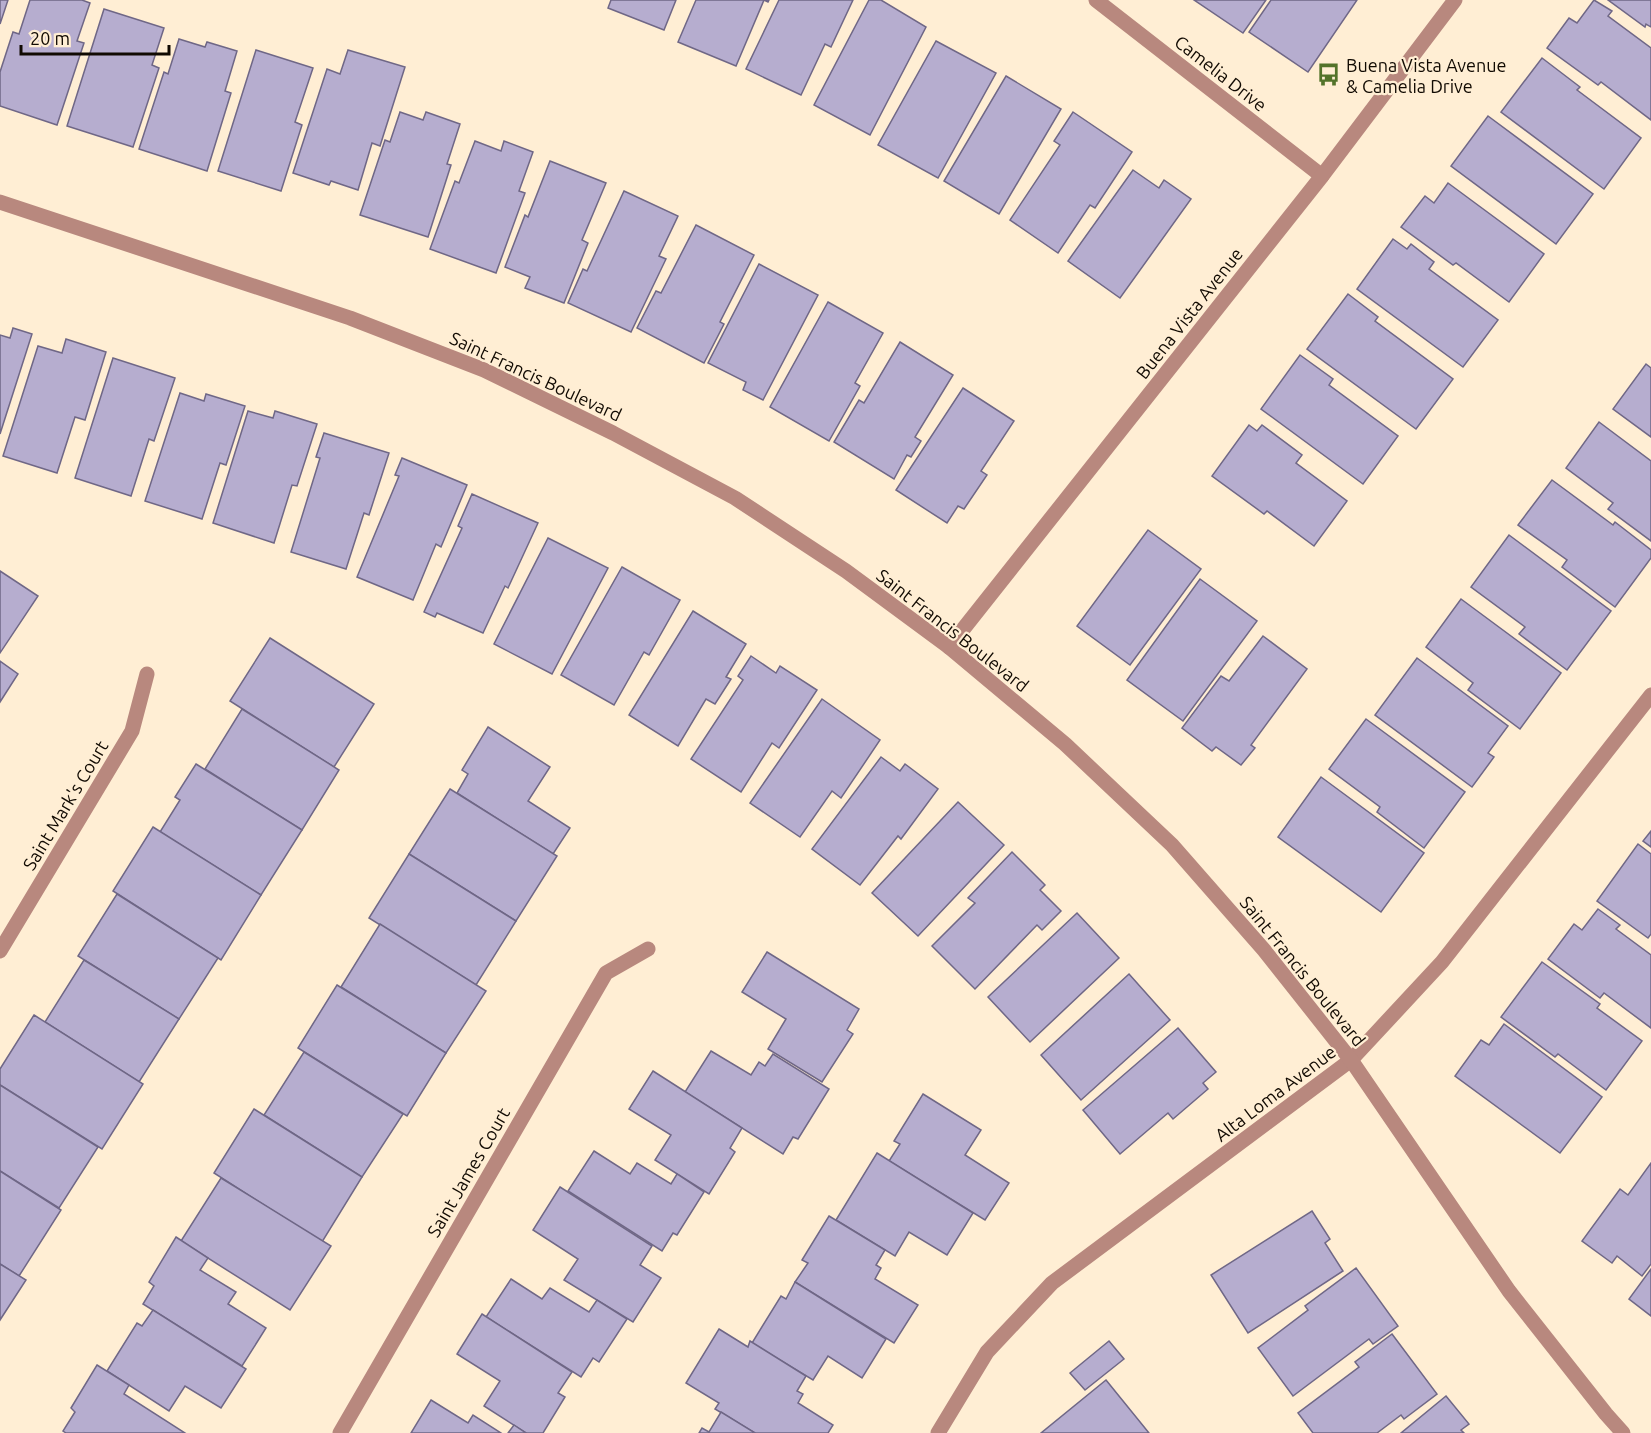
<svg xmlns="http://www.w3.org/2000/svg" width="1651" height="1433" viewBox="0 0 1651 1433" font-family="Ubuntu,sans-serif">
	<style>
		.building { fill: #b6adcf; stroke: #6f6786; stroke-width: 1.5 }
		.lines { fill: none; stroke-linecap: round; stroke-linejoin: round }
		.minor { stroke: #b8887e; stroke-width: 15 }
		.tertiary { stroke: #b8887e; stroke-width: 15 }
		.labels { text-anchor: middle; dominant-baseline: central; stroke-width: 4.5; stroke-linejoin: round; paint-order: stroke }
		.poi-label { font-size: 18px; fill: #110a02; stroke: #ffeed4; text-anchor: start }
		.street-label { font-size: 18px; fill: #110a02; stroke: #ffeed4 }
	</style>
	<rect width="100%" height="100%" fill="#ffeed4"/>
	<!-- building -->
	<g class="building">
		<polygon points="0,0 8,0 0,24"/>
		<polygon points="30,0 82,0 90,3 77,41 84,43 57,125 0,106 0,72 13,32 19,34"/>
		<polygon points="611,0 676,0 664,30 608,8"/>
		<polygon points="696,0 769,0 768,2 764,0 736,66 678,42"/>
		<polygon points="779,0 853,0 831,47 825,44 801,95 746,69"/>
		<polygon points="869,0 881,0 926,27 870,135 814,105"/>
		<polygon points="1194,0 1266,0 1243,33"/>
		<polygon points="1271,0 1357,0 1308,72 1249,32"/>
		<polygon points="1594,0 1612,11 1608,16 1651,48 1651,120 1601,82 1598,85 1547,48 1569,18 1577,23"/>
		<polygon points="1608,0 1651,0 1651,27 1646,24 1645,27"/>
		<polygon points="104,9 164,28 152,65 159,68 133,147 67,126"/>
		<polygon points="179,39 205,47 207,42 237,51 225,91 231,93 207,171 139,149 164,72 168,74"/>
		<polygon points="936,41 996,73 938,178 878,145"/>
		<polygon points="256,50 313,68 295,122 302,125 281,191 218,171"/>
		<polygon points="348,50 405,67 380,146 372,143 358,190 331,181 329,185 293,173 327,69 340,74"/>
		<polygon points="1542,58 1580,87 1577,90 1641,138 1604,189 1501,112"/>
		<polygon points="1006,76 1061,109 999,214 944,181"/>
		<polygon points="400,112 423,120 426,112 460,124 447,164 451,165 428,237 360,215 385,140 390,142"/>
		<polygon points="1073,112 1132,152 1095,208 1090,205 1058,253 1010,220 1060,145 1054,141"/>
		<polygon points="1488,116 1593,194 1556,244 1451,166"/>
		<polygon points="475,141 501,151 504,141 533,152 519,191 525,193 496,273 430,249 455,181 459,183"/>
		<polygon points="550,161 606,183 582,240 588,243 564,303 525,288 530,277 505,267 525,215 528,217"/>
		<polygon points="1133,170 1159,188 1164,180 1191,199 1120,298 1068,261"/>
		<polygon points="1448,183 1544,254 1509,302 1456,263 1453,265 1401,227 1425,196 1434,203"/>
		<polygon points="624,191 678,216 659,256 666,259 631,332 568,303 583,269 587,271"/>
		<polygon points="696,225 754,255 720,322 724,324 704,363 637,328 656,291 661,293"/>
		<polygon points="1393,239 1407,249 1411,244 1434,262 1429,269 1498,320 1463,367 1357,289"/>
		<polygon points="759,264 818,295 763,400 743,390 746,382 708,363"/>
		<polygon points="1348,294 1378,317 1375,321 1453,379 1416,429 1307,349"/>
		<polygon points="828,302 883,333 855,383 860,386 829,441 770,407"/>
		<polygon points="13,328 32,334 0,434 0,335 10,338"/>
		<polygon points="66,339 106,352 85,420 75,417 57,473 3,456 38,346 62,353"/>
		<polygon points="900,342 953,375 915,437 921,441 911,457 907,455 894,479 834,442 859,400 864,403"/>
		<polygon points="1300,355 1333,379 1329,385 1398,436 1363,484 1261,409"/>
		<polygon points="113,358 175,378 154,441 149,439 131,496 75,478"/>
		<polygon points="1646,364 1651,368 1651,437 1613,409"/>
		<polygon points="963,388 1014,421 981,471 987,475 964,509 958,506 947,523 896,490"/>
		<polygon points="180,393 204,401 206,394 245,406 226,465 220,463 202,519 145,501"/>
		<polygon points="248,411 273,418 275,411 317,424 297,486 292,485 274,543 213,523"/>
		<polygon points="1599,422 1651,461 1651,541 1608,509 1613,503 1566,468"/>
		<polygon points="1249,425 1257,431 1262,425 1302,455 1296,463 1347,501 1314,546 1267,511 1264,514 1212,476"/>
		<polygon points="324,433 389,453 369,515 364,513 346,569 291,552 320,458 316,457"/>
		<polygon points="402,458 467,485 441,547 436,544 413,600 357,577 399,476 395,475"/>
		<polygon points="1552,480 1613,525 1615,522 1651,550 1651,558 1615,607 1562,567 1567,560 1518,525"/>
		<polygon points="472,494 538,523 508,588 505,586 483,633 437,613 435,617 424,612 462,528 458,526"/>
		<polygon points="1148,530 1201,569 1130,665 1077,626"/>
		<polygon points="1509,535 1611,611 1567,670 1519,634 1525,627 1471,587"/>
		<polygon points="548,538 608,568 552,674 494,644"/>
		<polygon points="622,567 680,600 649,655 644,652 614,705 561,675"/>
		<polygon points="0,571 38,596 0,653"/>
		<polygon points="1200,579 1257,621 1183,721 1127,680"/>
		<polygon points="1461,599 1561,673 1520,729 1468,690 1473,683 1426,647"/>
		<polygon points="693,611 746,644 726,677 731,679 715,704 706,699 678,746 629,715"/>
		<polygon points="1263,636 1307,669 1251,745 1255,748 1241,765 1216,747 1212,751 1182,728 1221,676 1229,681"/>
		<polygon points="270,638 374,704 334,767 230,701"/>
		<polygon points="751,656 776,673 780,666 817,690 779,748 772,743 741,792 691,759 743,680 738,676"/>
		<polygon points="1417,658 1508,726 1488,753 1494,757 1472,787 1375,715"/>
		<polygon points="0,661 18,674 0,702"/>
		<polygon points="822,699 880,740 841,798 832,791 800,837 750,803"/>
		<polygon points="242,709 339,770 302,830 205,769"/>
		<polygon points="1366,719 1465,792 1424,848 1377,812 1380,807 1329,769"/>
		<polygon points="488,727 550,767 528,801 570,828 553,854 457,793 468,774 462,770"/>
		<polygon points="881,757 900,771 905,764 938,789 901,839 898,836 860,885 812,849"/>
		<polygon points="196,764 302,830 261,895 160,832 180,800 175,797"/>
		<polygon points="1321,777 1424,853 1381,912 1278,837"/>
		<polygon points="450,789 557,856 516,921 409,854"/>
		<polygon points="958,802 1004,845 918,936 872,893"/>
		<polygon points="153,827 261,895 221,960 113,891"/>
		<polygon points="1651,831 1651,847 1643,841"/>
		<polygon points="1638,844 1651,854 1651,934 1648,938 1597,901"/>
		<polygon points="1012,852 1045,885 1040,890 1061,911 1042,930 1037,925 975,989 932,946 975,903 968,898"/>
		<polygon points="409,854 516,921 476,985 369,918"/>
		<polygon points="117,894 218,958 179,1019 78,956"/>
		<polygon points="1598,909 1620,925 1616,929 1651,955 1651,1028 1604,993 1600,998 1548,959 1574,924 1582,930"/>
		<polygon points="1077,913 1119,958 1030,1042 988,997"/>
		<polygon points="380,924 486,991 446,1053 341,987"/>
		<polygon points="767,952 859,1009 847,1030 853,1034 822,1082 768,1049 786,1019 742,992"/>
		<polygon points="84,960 179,1019 139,1082 45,1022"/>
		<polygon points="1542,962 1600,1004 1597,1008 1642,1041 1606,1090 1558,1054 1555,1057 1501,1017"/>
		<polygon points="1129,974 1170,1020 1081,1100 1041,1055"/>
		<polygon points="337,985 446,1053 407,1116 298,1048"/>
		<polygon points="34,1015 143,1084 102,1149 0,1085 0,1069"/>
		<polygon points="1504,1024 1602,1097 1560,1153 1455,1076 1481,1040 1489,1045"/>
		<polygon points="1178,1028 1216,1072 1203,1083 1208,1089 1173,1119 1168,1113 1120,1154 1083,1110"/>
		<polygon points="711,1051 751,1075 759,1062 765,1066 773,1054 829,1089 798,1139 793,1137 783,1154 685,1092"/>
		<polygon points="304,1052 403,1114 362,1177 264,1115"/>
		<polygon points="653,1071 742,1128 730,1148 735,1152 709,1194 655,1160 671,1135 629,1109"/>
		<polygon points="0,1085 98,1147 59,1208 0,1171"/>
		<polygon points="923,1094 981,1130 965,1155 1009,1183 985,1220 889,1161 900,1144 894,1141"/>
		<polygon points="254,1109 362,1177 322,1242 214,1173"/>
		<polygon points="594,1151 630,1174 637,1163 671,1184 677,1174 704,1192 677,1235 673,1233 662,1251 568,1191"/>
		<polygon points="877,1153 973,1213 947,1255 909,1232 895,1256 836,1220"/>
		<polygon points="1651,1163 1651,1264 1642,1276 1617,1256 1612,1263 1582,1241 1620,1189 1628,1195"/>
		<polygon points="0,1171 61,1210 19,1276 0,1264"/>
		<polygon points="221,1178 331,1246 290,1310 181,1241"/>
		<polygon points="560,1187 652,1246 640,1265 661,1278 633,1322 564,1280 578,1259 533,1230"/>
		<polygon points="1312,1211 1330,1239 1325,1243 1343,1271 1248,1333 1211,1275"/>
		<polygon points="829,1216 885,1250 876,1265 881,1268 875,1279 918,1305 894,1343 795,1282 808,1263 802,1260"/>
		<polygon points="176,1237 208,1258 200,1270 236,1292 228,1304 266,1328 242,1366 143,1304 154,1286 149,1282"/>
		<polygon points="0,1264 26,1280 0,1320"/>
		<polygon points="1356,1268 1398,1326 1373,1344 1369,1339 1293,1396 1258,1348 1308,1310 1305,1306"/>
		<polygon points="1651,1269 1651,1316 1629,1299"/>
		<polygon points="511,1279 542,1299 550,1288 589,1312 597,1300 627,1319 599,1362 593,1358 581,1377 486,1317"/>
		<polygon points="795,1282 886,1339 862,1378 828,1356 813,1380 752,1343 781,1296 786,1299"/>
		<polygon points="153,1310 246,1369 221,1408 185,1386 169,1411 107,1371 137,1323 142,1326"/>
		<polygon points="482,1314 572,1372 558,1393 565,1397 543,1433 526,1433 484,1406 500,1381 457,1354"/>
		<polygon points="719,1329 748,1347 750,1341 806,1376 797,1391 803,1394 798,1403 833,1425 828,1433 755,1433 715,1409 719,1403 686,1383"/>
		<polygon points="1392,1334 1437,1394 1404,1419 1401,1415 1377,1433 1313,1433 1298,1413 1359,1367 1355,1362"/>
		<polygon points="1109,1341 1124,1359 1085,1390 1070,1373"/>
		<polygon points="97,1365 129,1385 124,1394 185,1433 66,1433 63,1431 75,1412 71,1408"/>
		<polygon points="1106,1380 1149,1433 1041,1433"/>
		<polygon points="1446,1396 1469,1424 1461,1430 1464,1433 1401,1433"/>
		<polygon points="431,1400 468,1423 473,1415 501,1433 411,1433"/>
		<polygon points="721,1412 755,1433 699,1433 702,1428 709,1432"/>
		<polygon points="514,1425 526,1433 508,1433"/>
	</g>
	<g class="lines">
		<!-- minor -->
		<g class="minor">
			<polyline points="1096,0 1322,176"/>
			<polyline points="949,647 1322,176 1455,0"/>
			<polyline points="0,951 132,731 147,674"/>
			<polyline points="340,1433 606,973 648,949"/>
			<polyline points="938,1433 987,1352 1052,1283 1351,1060 1442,962 1651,695"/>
		</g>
		<!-- tertiary -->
		<polyline class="tertiary" points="0,202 350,318 484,370 613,433 735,498 846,571 949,647 1065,744 1172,845 1264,950 1351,1060 1509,1291 1606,1414 1623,1433"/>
	</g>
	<!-- icons -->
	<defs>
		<symbol id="bus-bare" viewBox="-9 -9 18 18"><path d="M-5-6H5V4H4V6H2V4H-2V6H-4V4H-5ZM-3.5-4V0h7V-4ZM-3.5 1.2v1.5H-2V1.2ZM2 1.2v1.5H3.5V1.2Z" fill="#53732a" stroke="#ffeed4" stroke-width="2.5" paint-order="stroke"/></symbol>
	</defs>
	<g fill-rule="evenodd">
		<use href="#bus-bare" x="1312" y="58" width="33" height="33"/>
	</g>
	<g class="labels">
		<!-- poi labels -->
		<g class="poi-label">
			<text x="1346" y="65">Buena Vista Avenue<tspan x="1346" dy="21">&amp; Camelia Drive</tspan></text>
		</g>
		<!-- street labels -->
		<g class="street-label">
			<text transform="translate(1221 73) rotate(38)">Camelia Drive</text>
			<text transform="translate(1189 313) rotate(-52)">Buena Vista Avenue</text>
			<text transform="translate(536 376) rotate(25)">Saint Francis Boulevard</text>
			<text transform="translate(953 630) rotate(38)">Saint Francis Boulevard</text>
			<text transform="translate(65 805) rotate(-59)">Saint Mark's Court</text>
			<text transform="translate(1303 971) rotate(51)">Saint Francis Boulevard</text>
			<text transform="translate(1275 1093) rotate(-37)">Alta Loma Avenue</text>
			<text transform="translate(468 1172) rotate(-60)">Saint James Court</text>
		</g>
	</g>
	<!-- scale -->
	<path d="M21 45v9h148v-9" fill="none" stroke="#110a02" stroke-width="3"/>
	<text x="30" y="45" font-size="18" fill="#110a02" stroke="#ffeed4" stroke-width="4.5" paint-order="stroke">20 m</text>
</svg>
